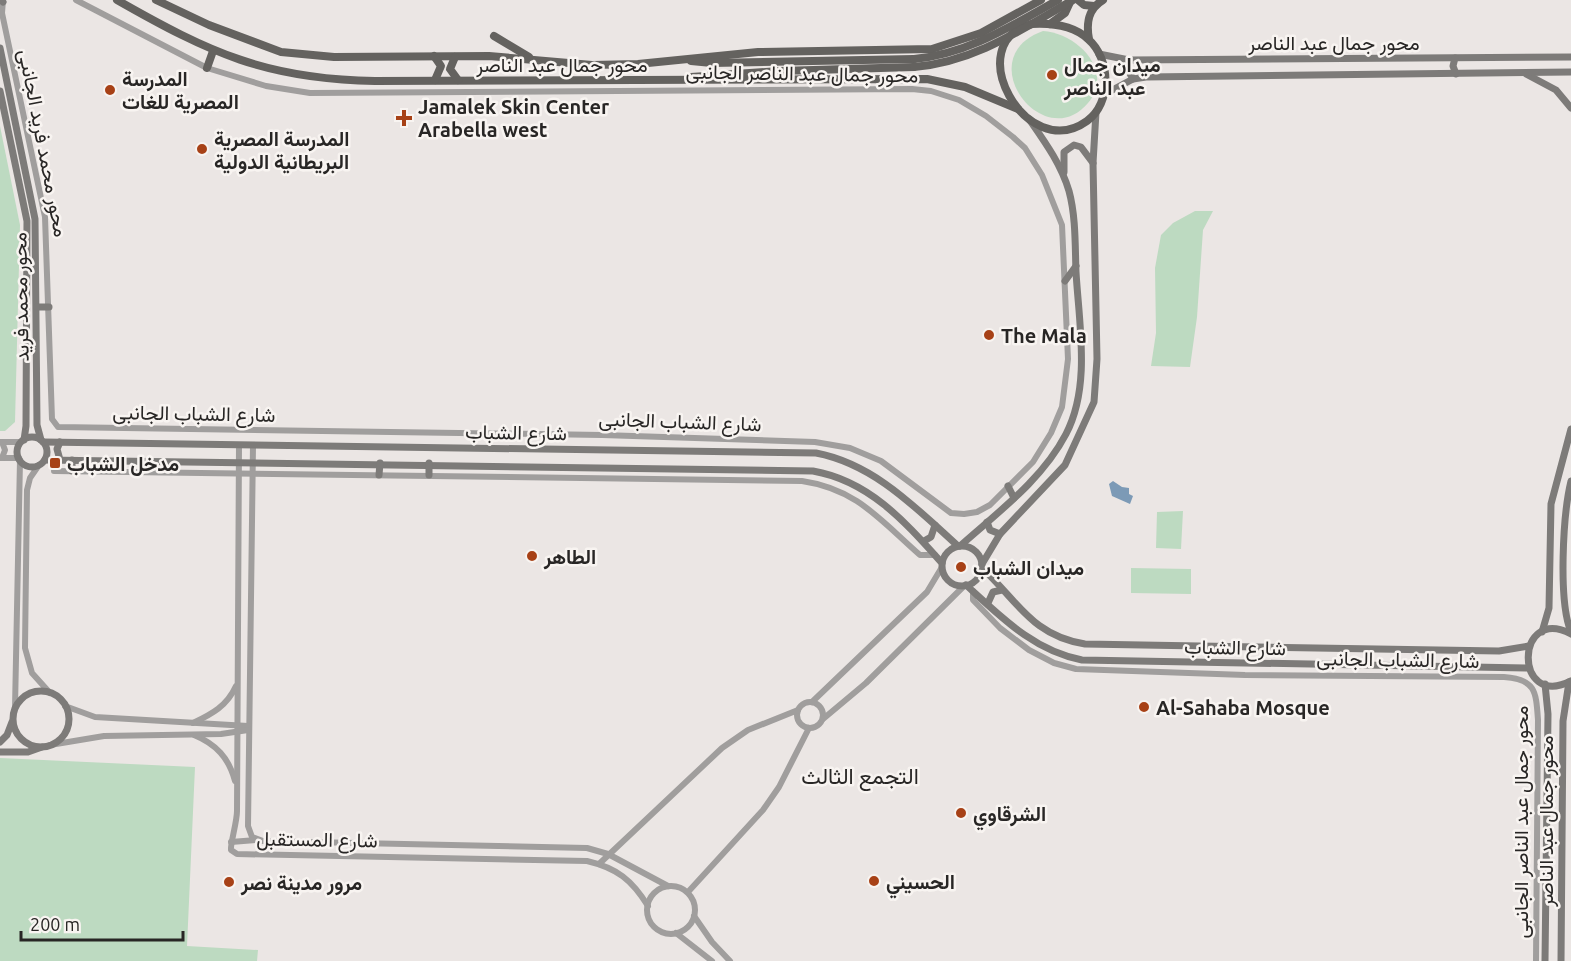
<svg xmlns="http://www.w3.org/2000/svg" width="1571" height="961" viewBox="0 0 1571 961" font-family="Ubuntu,Vazirmatn,sans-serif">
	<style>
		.green { fill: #bddac1 }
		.water { fill: #7c9ab6 }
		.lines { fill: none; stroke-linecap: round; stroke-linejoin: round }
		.tertiary { stroke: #a09e9d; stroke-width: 6 }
		.secondary { stroke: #7d7b79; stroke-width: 7 }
		.primary { stroke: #64625f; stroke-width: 8 }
		.primary-bridge { stroke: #64625f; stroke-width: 8 }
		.poi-dot { fill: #a74116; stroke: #f8f4f1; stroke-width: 2 }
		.labels { text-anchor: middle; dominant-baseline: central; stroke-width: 5; stroke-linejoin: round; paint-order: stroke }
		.street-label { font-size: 20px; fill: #282625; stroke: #f8f4f1 }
		.poi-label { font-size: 20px; font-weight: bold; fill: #282625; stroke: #f8f4f1; text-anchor: start }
		.quarter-label { font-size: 22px; fill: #282625; stroke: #f8f4f1 }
	</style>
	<rect width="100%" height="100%" fill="#ebe6e4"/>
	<!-- green -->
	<g class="green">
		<path d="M1043,31C1077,33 1115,71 1088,103C1043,156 969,57 1043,31Z"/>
		<polygon points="0,126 20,225 15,422 5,431 0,431"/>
		<polygon points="1195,211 1213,211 1203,230 1197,317 1190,367 1151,366 1156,333 1155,268 1161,235 1173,223"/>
		<polygon points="1183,511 1181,549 1156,548 1157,512"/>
		<polygon points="1131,568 1191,569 1191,594 1131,593"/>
		<polygon points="0,758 195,767 187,946 258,950 257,961 0,961"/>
	</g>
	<!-- water -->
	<polygon class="water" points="1113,481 1122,487 1129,488 1129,494 1133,496 1130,504 1112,496 1109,484"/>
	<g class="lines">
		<!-- tertiary -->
		<g class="tertiary">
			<polyline points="3,0 2,13 45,217 52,419 58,427 602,435 815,442 850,448 881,461 951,513 964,514 977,512 990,505 1033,462 1051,433 1062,407 1068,359 1062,225 1042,175 1025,148 1013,137 986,116 959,100 931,91 912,89 310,93 266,86 207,68 76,0"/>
			<polyline points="0,442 21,442"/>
			<path d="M239,445L237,811C237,822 230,845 231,850L237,854L587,861C617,868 632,880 648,906"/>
			<polyline points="253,445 248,826 252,837 263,841 587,848 608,854 668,886"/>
			<polyline points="0,458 19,458"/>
			<polyline points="2,458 5,450 2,442"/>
			<polyline points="39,465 30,478 27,490 25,648 32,673 50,693"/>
			<path d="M54,471L802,481C857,489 880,520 920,555H935"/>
			<path d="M973,591V600L1000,628L1029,650L1054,663L1076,669L1245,675L1504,677C1536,679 1536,692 1538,720L1536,961"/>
			<circle cx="810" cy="715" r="13"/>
			<polyline points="812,702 927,592 942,567"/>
			<polyline points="65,706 95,717 248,726"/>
			<polyline points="15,708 20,460"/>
			<polyline points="823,719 866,683 965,585"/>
			<path d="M193,723C212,714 227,706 236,686"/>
			<path d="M194,735C216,744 229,758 235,781"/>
			<polyline points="50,745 104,736 221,734 248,730"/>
			<polyline points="231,842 256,840"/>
			<polyline points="599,864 722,748 748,730 798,710"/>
			<circle cx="671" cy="910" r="24"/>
			<polyline points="688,892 763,810 779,787 809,728"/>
			<polyline points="694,916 712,942 730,961"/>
			<polyline points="676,933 712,961"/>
		</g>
		<!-- secondary -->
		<g class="secondary">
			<polyline points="1,0 3,2"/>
			<polyline points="0,48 35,219 37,425 41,440"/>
			<polyline points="1099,54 1129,60 1571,57"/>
			<polyline points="1455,58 1453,66 1456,74"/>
			<polyline points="1129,60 1128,70 1133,79"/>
			<polyline points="1526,74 1556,90 1571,108"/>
			<polyline points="0,91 27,221 26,426 24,440"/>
			<polyline points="1103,95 1133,79 1146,77 1571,72"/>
			<polyline points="1064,172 1064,152 1074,145 1081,147 1093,163"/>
			<polyline points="1065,281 1076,266"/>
			<polyline points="37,307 49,307"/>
			<circle cx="32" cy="452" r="15"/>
			<path d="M43,442L816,453C874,464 916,508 958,546"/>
			<polyline points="60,442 57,449 60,460"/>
			<path d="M45,460L813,471C870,481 906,523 942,563"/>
			<polyline points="72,460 72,471"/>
			<polyline points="379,475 380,463"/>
			<polyline points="429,475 429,463"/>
			<path d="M1571,481C1563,514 1558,601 1571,632"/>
			<polyline points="1008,486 1014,498"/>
			<polyline points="987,522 990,530 1000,534"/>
			<polyline points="924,541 931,537 935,525"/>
			<path d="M960,546C998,512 1042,480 1066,434C1091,386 1079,324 1076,272C1075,246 1076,217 1069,191C1061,164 1045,142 1029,119"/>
			<circle cx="962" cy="566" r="20"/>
			<polyline points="982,564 1000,534 1065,465 1094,402 1097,359 1093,163 1096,112"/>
			<path d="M982,568C1017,600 1032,636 1085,644L1499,651L1529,646"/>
			<path d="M966,585C1001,617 1034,651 1082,660L1528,668"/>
			<polyline points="988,603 993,592 1002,590"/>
			<polyline points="1542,632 1549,608 1551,504 1571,429"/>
			<path d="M1571,634C1515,604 1513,710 1571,681"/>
			<polyline points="1545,684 1548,714 1545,961"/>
			<circle cx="41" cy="719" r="28"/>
			<polyline points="0,742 7,735 12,722"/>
			<polyline points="0,752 28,752 42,747"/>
			<polyline points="1561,961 1563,721 1569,682"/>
		</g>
		<!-- primary -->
		<g class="primary">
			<path d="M117,0C210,53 266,79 375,81L927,79L965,87L1018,109"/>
			<polyline points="156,0 209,25 281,52 334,57 489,56 592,65 638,64 758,52 932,49 981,33 1041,0"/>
			<polyline points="1078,0 1084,5 1094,6"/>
			<path d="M1032,24C1051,23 1074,26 1088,39C1111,59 1112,103 1087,121C1026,165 959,42 1032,24Z"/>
			<polyline points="1050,24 1065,13 1071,0"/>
			<polyline points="494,36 529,57"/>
			<path d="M1089,39C1086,23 1088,9 1103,0"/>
			<polyline points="434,56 441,66 435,80"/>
			<polyline points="455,57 450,69 458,80"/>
			<polyline points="691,61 712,63 914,59"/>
			<polyline points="207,68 213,51"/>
			<polyline points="691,77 780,71 914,67"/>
		</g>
		<!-- primary-bridge -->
		<g class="primary-bridge">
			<path d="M914,59C968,54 1011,26 1058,0"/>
			<path d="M914,67C975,62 1022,29 1073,0"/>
		</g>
	</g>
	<!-- markers -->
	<g class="poi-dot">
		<circle cx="1052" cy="75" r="6"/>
		<circle cx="110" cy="90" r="6"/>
		<path d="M401 109h6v6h6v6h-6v6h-6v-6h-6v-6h6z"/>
		<circle cx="202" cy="149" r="6"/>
		<circle cx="989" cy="335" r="6"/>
		<rect x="49" y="457" width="12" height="12" rx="3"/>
		<circle cx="532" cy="556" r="6"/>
		<circle cx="961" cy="567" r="6"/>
		<circle cx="1144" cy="707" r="6"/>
		<circle cx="961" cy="813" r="6"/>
		<circle cx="874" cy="881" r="6"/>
		<circle cx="229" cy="882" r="6"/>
	</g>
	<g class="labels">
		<!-- street labels -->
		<g class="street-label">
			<text x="1334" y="42">محور جمال عبد الناصر</text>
			<text x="562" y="64">محور جمال عبد الناصر</text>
			<text transform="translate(802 73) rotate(1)">محور جمال عبد الناصر الجانبى</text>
			<text transform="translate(44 143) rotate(79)">محور محمد فريد الجانبى</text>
			<text transform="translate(20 297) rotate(-91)">محور محمد فريد</text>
			<text transform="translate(194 413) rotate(1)">شارع الشباب الجانبى</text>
			<text transform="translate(680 421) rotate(2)">شارع الشباب الجانبى</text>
			<text transform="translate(516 432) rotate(1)">شارع الشباب</text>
			<text transform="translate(1235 647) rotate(1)">شارع الشباب</text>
			<text transform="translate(1398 659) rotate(1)">شارع الشباب الجانبى</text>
			<text transform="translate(1545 821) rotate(-90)">محور جمال عبد الناصر</text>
			<text transform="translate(1520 822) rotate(-90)">محور جمال عبد الناصر الجانبى</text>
			<text transform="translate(317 839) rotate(1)">شارع المستقبل</text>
		</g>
		<!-- poi labels -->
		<g class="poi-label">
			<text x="1064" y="64">ميدان جمال<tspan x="1064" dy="23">عبد الناصر</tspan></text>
			<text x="122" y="78">المدرسة<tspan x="122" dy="23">المصرية للغات</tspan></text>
			<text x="418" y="106">Jamalek Skin Center<tspan x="418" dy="23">Arabella west</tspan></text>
			<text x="214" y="138">المدرسة المصرية<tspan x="214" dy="23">البريطانية الدولية</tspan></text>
			<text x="1001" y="335">The Mala</text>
			<text x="67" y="463">مدخل الشباب</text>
			<text x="544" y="556">الطاهر</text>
			<text x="973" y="567">ميدان الشباب</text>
			<text x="1156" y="707">Al-Sahaba Mosque</text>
			<text x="973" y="813">الشرقاوي</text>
			<text x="886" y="881">الحسيني</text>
			<text x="241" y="882">مرور مدينة نصر</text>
		</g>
		<!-- quarter labels -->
		<g class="quarter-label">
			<text x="860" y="775">التجمع الثالث</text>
		</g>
	</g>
	<!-- scale -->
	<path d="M21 931v9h162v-9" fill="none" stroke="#282625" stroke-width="3"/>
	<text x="30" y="931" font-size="18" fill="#282625" stroke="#f8f4f1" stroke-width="4.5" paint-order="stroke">200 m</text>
</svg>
